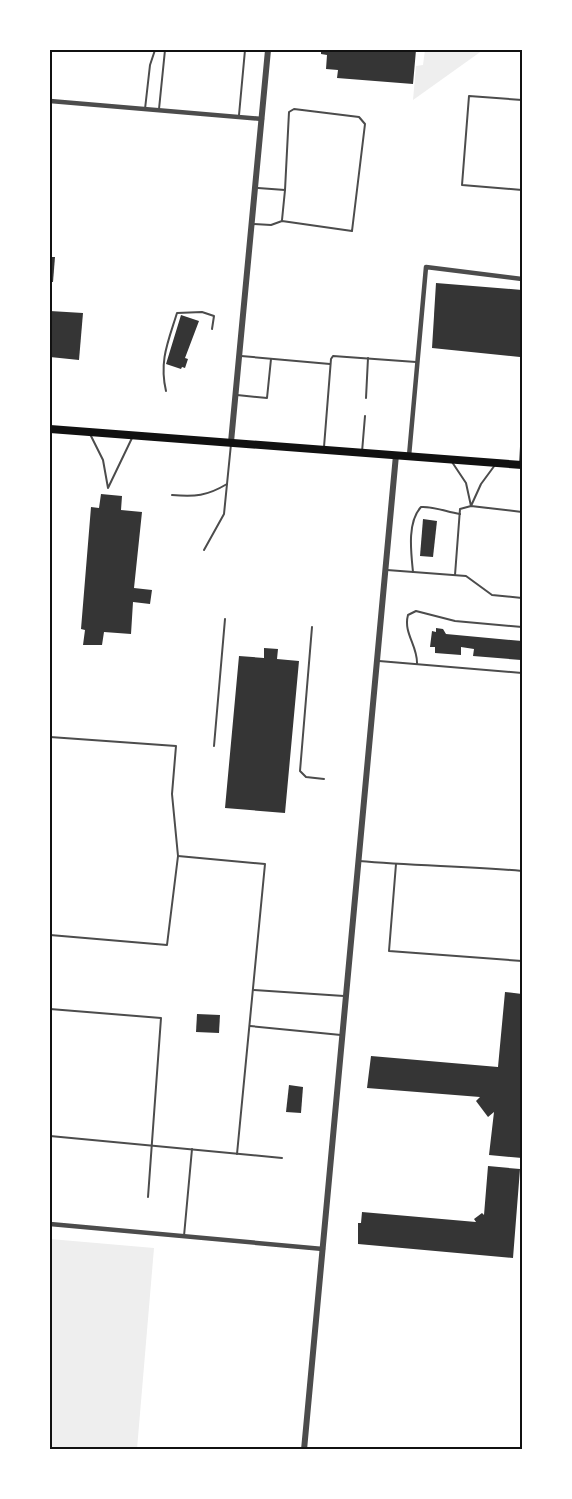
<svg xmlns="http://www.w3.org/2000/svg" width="572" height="1499" viewBox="0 0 572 1499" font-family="'PT Sans',sans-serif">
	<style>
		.green { fill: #eee }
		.building { fill: #353535 }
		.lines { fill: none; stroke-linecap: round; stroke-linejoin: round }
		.service { stroke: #4c4c4c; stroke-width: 2 }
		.minor { stroke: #4c4c4c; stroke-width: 4.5 }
		.tertiary { stroke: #4c4c4c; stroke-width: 6 }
		.primary { stroke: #111; stroke-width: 8 }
		.neatline { fill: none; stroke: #111; stroke-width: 2 }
	</style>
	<rect width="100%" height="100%" fill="#fff"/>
	<!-- green -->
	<g class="green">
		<polygon points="425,50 483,50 413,100 416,66 423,65"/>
		<polygon points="50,1239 154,1248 137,1449 50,1449"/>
	</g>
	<!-- building -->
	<g class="building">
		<polygon points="321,50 416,50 413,84 337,78 338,70 326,69 327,55 321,54"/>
		<polygon points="50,257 55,257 53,282 50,282"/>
		<polygon points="436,283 522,290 520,357 432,348"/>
		<polygon points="50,311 83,313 79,360 50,357"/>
		<polygon points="181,315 199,321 185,358 188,359 185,368 182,367 181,369 166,364"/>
		<polygon points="101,494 122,496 121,510 142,512 134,588 152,590 150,604 133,602 131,634 104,632 102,645 83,645 85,630 81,629 91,507 99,508"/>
		<polygon points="423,519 437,521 433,557 420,556"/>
		<polygon points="436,628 443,629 446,634 522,641 521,660 473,656 474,649 461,647 461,655 435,653 435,647 430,647 432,631 436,632"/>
		<polygon points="264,648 278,649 277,659 299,661 285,813 225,808 239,656 264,658"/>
		<polygon points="505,992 522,994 522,1158 489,1155 494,1112 488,1117 476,1101 480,1097 367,1088 371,1056 498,1067"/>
		<polygon points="197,1014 220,1015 219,1033 196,1032"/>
		<polygon points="289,1085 303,1087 301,1113 286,1112"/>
		<polygon points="488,1166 520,1169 513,1258 358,1244 358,1223 361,1223 362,1212 476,1222 474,1219 482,1213 484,1215"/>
	</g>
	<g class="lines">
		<!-- service -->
		<g class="service">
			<polyline points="522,100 469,96 462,185 522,190"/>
			<polyline points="145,109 150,65 155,50"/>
			<polyline points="159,109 165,50"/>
			<polyline points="239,115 245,50"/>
			<polyline points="282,220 285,190"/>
			<polyline points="253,224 271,225 282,221 352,231 365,124 359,117 294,109 289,112 285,190 258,188"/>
			<polyline points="241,356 330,364"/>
			<path d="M166,391C159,361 168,342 177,313L202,312L214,316L212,329"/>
			<polyline points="237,395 267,398 271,359"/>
			<polyline points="366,398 368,358"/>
			<polyline points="90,434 103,460 108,488 132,438"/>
			<polyline points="324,447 331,359 333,356 416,362"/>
			<polyline points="362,452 365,416"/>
			<polyline points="452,462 466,483 471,506 481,484 495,465"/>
			<polyline points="520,463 522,430"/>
			<path d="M172,495C195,497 207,496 227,484"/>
			<polyline points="204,550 224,514 231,444"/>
			<polyline points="387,570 466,576 492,595 522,598"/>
			<path d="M413,572C411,552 407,522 421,507C433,506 447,512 460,514"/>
			<polyline points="455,575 460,509 471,506 522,512"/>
			<polyline points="312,627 300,771 306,777 324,779"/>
			<polyline points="379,661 522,673"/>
			<path d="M417,664C418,646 403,633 408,615L416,611L455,621L522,627"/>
			<polyline points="50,737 176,746 172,794 178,856 167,945 50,935"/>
			<polyline points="214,746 225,619"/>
			<polyline points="178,856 265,864 237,1154"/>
			<path d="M359,861C414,866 468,866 522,871"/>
			<polyline points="396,864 389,951 522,961"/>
			<polyline points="254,990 344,996"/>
			<polyline points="50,1009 161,1018 148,1197"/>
			<polyline points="250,1026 341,1035"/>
			<polyline points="50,1136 282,1158"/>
			<polyline points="184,1236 192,1149"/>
		</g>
		<!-- minor -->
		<g class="minor">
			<polyline points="50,101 262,119"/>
			<polyline points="409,456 426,267 522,279"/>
			<polyline points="50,1224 323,1249"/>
		</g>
		<!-- tertiary -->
		<g class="tertiary">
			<polyline points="231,442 268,50"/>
			<polyline points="304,1450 396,455"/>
		</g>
		<!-- primary -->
		<polyline class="primary" points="50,429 522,465"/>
	</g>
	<!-- border -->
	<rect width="572" height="1499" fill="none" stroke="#ffffff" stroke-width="102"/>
	<rect x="51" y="51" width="470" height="1397" class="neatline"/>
</svg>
